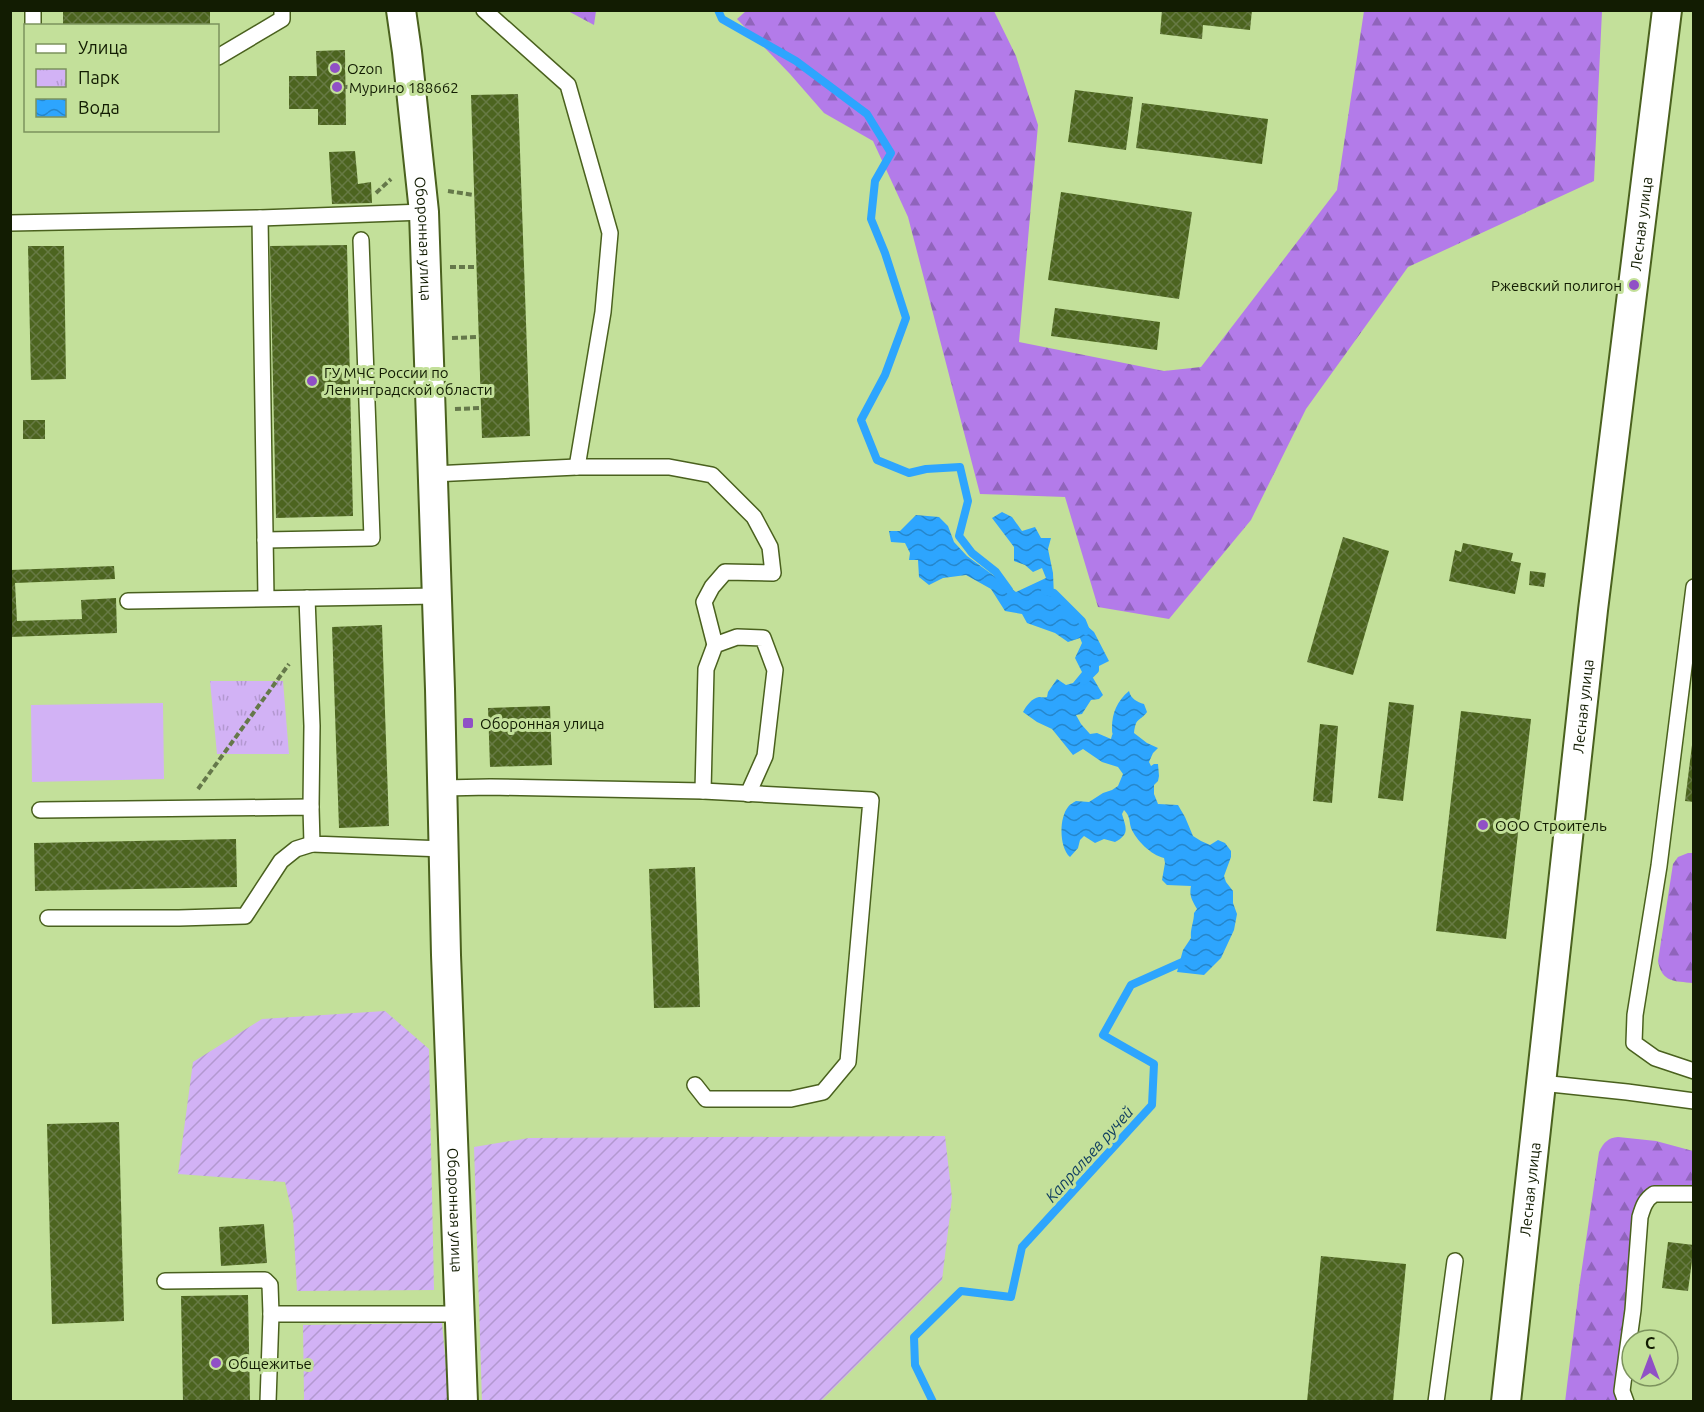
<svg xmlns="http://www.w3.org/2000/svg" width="1704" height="1412" viewBox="0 0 1704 1412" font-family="Ubuntu,sans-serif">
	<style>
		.grass { fill: #d2b2f5 }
		.forest { fill: url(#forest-firs) }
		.park { fill: url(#park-tufts) }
		.garden { fill: url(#garden-furrows) }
		.water { fill: url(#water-waves) }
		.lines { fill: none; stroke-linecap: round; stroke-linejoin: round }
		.stream { stroke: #2da5fe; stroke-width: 8 }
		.building { fill: url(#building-cross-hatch) }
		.lane-casing { stroke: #4a611e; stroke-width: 18 }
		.street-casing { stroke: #4a611e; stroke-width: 32 }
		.path { stroke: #65784a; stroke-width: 4; stroke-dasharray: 6 3; stroke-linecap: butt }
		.lane { stroke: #fff; stroke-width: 15 }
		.street { stroke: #fff; stroke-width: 28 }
		.poi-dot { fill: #9050c6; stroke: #c3e09a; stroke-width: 2 }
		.labels { text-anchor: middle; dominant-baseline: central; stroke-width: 6; stroke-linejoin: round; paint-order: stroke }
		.poi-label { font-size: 15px; fill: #121c02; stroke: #c3e09a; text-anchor: start }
		.street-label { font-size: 15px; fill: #121c02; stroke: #c3e09a }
		.water-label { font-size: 16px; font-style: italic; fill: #0e3c5f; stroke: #c3e09a }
	</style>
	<defs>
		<pattern id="forest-firs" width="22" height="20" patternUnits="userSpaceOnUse" patternTransform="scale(1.5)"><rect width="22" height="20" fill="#b37be9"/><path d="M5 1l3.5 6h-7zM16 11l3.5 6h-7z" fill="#9064bb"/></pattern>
		<pattern id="park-tufts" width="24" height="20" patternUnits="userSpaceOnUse" patternTransform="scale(1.5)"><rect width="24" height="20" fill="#d2b2f5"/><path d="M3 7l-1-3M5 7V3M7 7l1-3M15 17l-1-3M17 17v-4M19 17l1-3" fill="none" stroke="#b398d0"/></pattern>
		<pattern id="garden-furrows" width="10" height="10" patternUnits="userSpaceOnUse" patternTransform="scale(1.5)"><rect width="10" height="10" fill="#d2b2f5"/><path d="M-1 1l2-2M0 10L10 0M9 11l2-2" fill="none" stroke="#b398d0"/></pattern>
		<pattern id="water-waves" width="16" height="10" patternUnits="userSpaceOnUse" patternTransform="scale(1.5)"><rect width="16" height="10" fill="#2da5fe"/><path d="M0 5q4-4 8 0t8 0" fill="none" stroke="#2586cb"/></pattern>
		<pattern id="building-cross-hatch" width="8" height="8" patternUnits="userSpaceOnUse" patternTransform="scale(1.5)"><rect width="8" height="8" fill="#4c641f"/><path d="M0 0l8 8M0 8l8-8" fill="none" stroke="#677a44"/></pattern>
	</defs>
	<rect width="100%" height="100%" fill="#c3e09a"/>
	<!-- grass -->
	<polygon class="grass" points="163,703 164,779 32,782 31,705"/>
	<!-- forest -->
	<g class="forest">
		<polygon points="568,11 596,11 594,25"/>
		<polygon points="746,11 994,11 1016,56 1038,125 1019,342 1164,371 1201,367 1337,190 1364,11 1602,11 1594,181 1408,267 1306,409 1251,520 1169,619 1098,607 1065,497 980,494 908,217 873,141 824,113 790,74 737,19"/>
		<path d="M1688,853H1694L1693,983C1675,981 1662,983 1658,961L1673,864L1678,857Z"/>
		<path d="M1618,1137L1656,1141L1693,1151V1192L1648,1195L1625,1401L1565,1402L1579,1288L1599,1152C1604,1142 1608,1138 1618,1137Z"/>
	</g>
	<!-- park -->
	<polygon class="park" points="210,681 283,681 289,754 217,754"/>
	<!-- garden -->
	<g class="garden">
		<polygon points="385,1011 429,1049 434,1290 297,1291 293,1217 285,1182 178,1174 193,1062 262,1019"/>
		<polygon points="945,1136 952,1198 942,1280 821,1401 482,1401 474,1147 529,1138"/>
		<polygon points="442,1323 449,1401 303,1402 304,1398 303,1325"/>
	</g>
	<!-- water -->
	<path class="water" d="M1002,512L1012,517L1022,531L1035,527L1041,538H1051L1048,549L1053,573L1054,597L1094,632L1109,661L1089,671L1103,695L1099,699L1091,700L1082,714L1076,715L1081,724L1090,734L1097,733L1111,739C1114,729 1112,738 1112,728C1112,713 1117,701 1129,691C1131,699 1137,702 1144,704L1147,712C1140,722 1136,716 1134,733L1147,743L1158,748L1153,753L1149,762L1151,766L1154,764H1158L1159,776L1158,781L1154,785V794L1158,804L1178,805L1185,817L1193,836L1201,841L1210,845L1218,840L1225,843L1231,851V857L1224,876L1226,882L1233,891V903L1237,914L1234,930L1221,958L1204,975L1177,972L1183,950L1191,938C1190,929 1194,922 1194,913L1197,909C1192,900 1189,896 1191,886L1167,885L1162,880L1165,863L1164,858C1151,855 1136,840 1131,828C1129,820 1130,816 1124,810L1122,814C1126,828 1130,834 1115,842L1104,839L1095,843L1084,836L1080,840L1078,848L1070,857C1059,847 1059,818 1068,807C1070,804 1073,803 1076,801L1089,802L1103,793L1112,790L1118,786L1123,774L1118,767L1102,762L1083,749L1073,755L1052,729L1037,722L1023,712C1026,706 1032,698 1039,697C1041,697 1044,698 1047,697L1048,692L1057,679L1066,685L1073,683L1082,672L1075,658L1082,643L1080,638L1068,642L1055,633L1027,623L1022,614L1005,611L991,589L966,575L943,578L929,585L919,577L918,560H909L910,553L905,543L891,542L889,531H900L916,515L939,517L948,526L954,542L967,556L1016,592L1046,578L1042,568L1033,572L1025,565L1014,561V547L992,518Z"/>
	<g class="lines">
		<!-- stream -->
		<g class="stream">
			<polyline points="718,10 722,19 796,61 867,114 891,153 875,181 871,219 885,253 906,318 885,375 861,420 877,460 909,473 926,469 960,467 968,501 959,536 972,553 996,572 1009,590"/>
			<polyline points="1045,591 1054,593 1082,621 1086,631"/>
			<polyline points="1084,681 1095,670 1095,659"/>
			<polyline points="933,1402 915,1365 914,1337 961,1291 1011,1297 1022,1247 1152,1105 1154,1064 1103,1035 1131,985 1187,960"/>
		</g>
	</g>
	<!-- building -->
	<g class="building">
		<rect x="63" y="10" width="147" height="16"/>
		<polygon points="1162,10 1252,10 1250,30 1203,25 1202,39 1160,34"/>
		<polygon points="345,50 346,125 318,125 318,109 289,109 289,76 317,76 316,51"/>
		<polygon points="1075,90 1133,97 1126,150 1068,142"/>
		<polygon points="518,94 530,436 482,438 471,95"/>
		<polygon points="1142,103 1268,119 1262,164 1136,148"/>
		<polygon points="355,151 358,184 371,182 372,203 332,204 329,152"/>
		<polygon points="1061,192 1192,212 1179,299 1048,280"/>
		<polygon points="347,245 353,516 276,518 270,246"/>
		<polygon points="28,246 64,246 66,379 31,380"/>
		<polygon points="1055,308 1160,322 1157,350 1051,336"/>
		<rect x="23" y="420" width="22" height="19"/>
		<polygon points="1343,537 1389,551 1353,675 1307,662"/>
		<polygon points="1463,543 1513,553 1511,561 1521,563 1515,594 1449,581 1455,550 1461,552"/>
		<polygon points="114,566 115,579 15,583 17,621 82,619 81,600 116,598 117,633 10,637 10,570"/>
		<polygon points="1530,571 1546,573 1544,587 1529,585"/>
		<polygon points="382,625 389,826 339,828 332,627"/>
		<polygon points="1389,702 1414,705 1403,801 1378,798"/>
		<polygon points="550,706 552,765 490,767 488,708"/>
		<polygon points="1461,711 1531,719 1506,939 1436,931"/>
		<polygon points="1320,724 1338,726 1332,803 1313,801"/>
		<polygon points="1692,745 1694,745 1694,802 1685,801"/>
		<polygon points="236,839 237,887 35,891 34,843"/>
		<polygon points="695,867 700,1007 654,1008 649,869"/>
		<polygon points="119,1122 124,1321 52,1324 47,1124"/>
		<polygon points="264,1224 267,1263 221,1266 219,1227"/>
		<polygon points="1668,1242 1694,1245 1688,1291 1662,1288"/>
		<polygon points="1321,1256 1406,1264 1393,1402 1307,1402"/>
		<polygon points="248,1295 250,1402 183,1402 181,1296"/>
	</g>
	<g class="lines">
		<defs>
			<g id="lane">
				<polyline points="484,10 568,85 610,233 603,312 577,467"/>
				<polyline points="33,26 33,10"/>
				<polyline points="218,57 282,19 282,10"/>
				<polyline points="260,218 266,598"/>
				<polyline points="10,223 260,218 424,212"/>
				<polyline points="433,474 577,467 669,467 712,475 754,517 770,547 773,573 725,572 712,587 704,602 715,645"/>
				<polyline points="265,540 372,538 361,240"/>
				<polyline points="1694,587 1659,866 1635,1015 1634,1043 1655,1058 1694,1071"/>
				<polyline points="307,598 312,726 311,807"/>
				<polyline points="128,601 437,596"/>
				<polyline points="443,788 490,787 703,791 871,800 848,1062 823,1092 791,1099 706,1099 695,1085"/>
				<polyline points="703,791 706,669 715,645 737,637 763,638 775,670 765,756 748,794"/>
				<polyline points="40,810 311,807 312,844 444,849"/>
				<polyline points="48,918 179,918 245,916 281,861 296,849 312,844"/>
				<polyline points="1541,1083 1627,1092 1694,1101"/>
				<polyline points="165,1281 265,1280 270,1285 271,1314"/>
				<polyline points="268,1402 271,1314 460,1314"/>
				<polyline points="1436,1402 1455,1261"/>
				<path d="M1626,1402L1622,1391L1623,1383L1633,1310L1640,1217C1643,1207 1645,1200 1654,1194H1694"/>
			</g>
			<g id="street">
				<path id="s1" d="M401,10L407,52L424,212L440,689L446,955L463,1402"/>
				<path id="s2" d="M1506,1402L1593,610L1667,10"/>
			</g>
		</defs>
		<!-- lane casing -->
		<use href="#lane" class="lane-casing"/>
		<!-- street casing -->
		<use href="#street" class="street-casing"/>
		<!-- path -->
		<g class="path">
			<polyline points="345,87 386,86"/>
			<polyline points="448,191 474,195"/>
			<polyline points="376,193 391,179"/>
			<polyline points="450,267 476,267"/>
			<polyline points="452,338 479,337"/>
			<polyline points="455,409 481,408"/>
			<polyline points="198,789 289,664"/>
		</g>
		<!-- lane -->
		<use href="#lane" class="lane"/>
		<!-- street -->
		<use href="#street" class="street"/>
	</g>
	<!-- markers -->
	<g class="poi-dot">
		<circle cx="335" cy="68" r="6"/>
		<circle cx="337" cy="87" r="6"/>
		<circle cx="1634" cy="285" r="6"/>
		<circle cx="312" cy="381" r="6"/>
		<rect x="462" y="717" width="12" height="12" rx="3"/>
		<circle cx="1483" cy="825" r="6"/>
		<circle cx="216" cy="1363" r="6"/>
	</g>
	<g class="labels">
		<!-- poi labels -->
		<g class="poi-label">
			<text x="347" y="68">Ozon</text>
			<text x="349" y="87">Мурино 188662</text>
			<text x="1622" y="285" text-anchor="end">Ржевский полигон</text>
			<text x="324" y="372">ГУ МЧС России по<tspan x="324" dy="17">Ленинградской области</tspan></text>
			<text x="480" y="723">Оборонная улица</text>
			<text x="1495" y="825">ООО Строитель</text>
			<text x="228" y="1363">Общежитье</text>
		</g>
		<!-- street labels -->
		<g class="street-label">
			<text stroke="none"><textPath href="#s2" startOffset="1186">Лесная улица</textPath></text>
			<text stroke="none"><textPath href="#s1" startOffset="230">Оборонная улица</textPath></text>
			<text stroke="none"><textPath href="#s2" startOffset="700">Лесная улица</textPath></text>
			<text stroke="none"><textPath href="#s2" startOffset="214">Лесная улица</textPath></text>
			<text stroke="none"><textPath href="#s1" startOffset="1202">Оборонная улица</textPath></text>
		</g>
		<!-- water labels -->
		<g class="water-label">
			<text transform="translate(1089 1154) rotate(-48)">Капральев ручей</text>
		</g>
	</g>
	<!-- border -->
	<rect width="1704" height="1412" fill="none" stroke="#121c02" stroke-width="24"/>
	<!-- legend -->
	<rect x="24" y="24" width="195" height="108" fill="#c3e09a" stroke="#7c925d" stroke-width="1.5"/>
	<rect x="36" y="44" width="30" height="9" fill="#ffffff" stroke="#7c925d" stroke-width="1.5"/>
	<text x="78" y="54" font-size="18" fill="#121c02">Улица</text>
	<rect x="36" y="69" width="30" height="18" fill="url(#park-tufts)" stroke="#7c925d" stroke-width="1.5"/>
	<text x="78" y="84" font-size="18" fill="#121c02">Парк</text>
	<rect x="36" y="99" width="30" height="18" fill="url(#water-waves)" stroke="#7c925d" stroke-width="1.5"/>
	<text x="78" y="114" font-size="18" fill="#121c02">Вода</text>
	<!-- north arrow -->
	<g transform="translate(1650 1358)"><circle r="28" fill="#c3e09a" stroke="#7c925d" stroke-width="1.5"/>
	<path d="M0-4.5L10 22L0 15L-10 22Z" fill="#9050c6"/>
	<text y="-9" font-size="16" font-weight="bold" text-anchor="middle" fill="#121c02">С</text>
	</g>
</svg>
